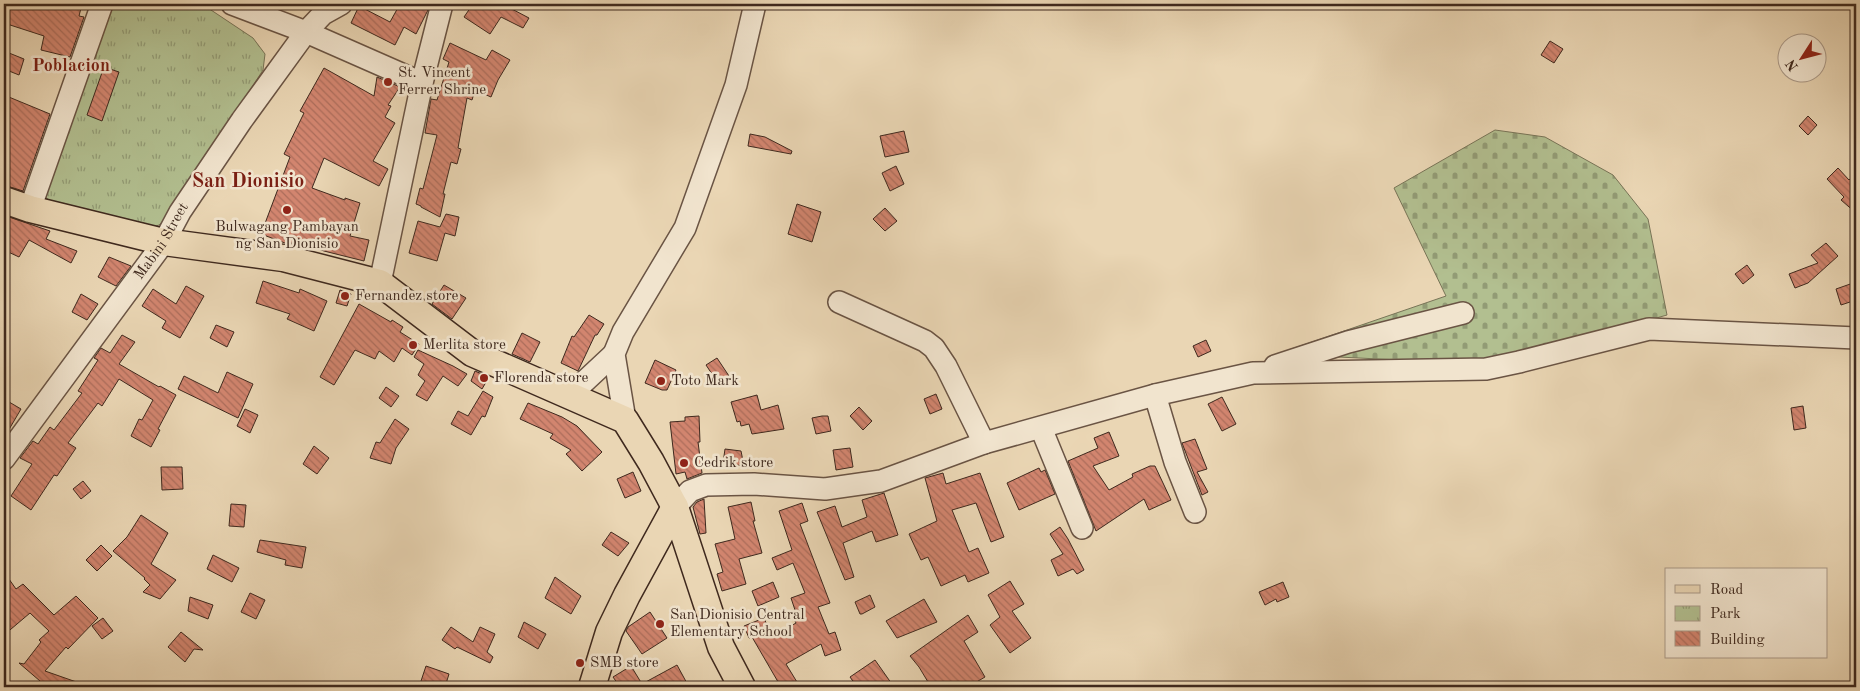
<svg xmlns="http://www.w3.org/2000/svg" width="1860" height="691" viewBox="0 0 1860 691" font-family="'Old Standard TT',serif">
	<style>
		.cemetery { fill: url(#cemetery-stones); stroke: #787457 }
		.park { fill: url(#park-tufts); stroke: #787457 }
		.building { fill: url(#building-back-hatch); stroke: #3f291e }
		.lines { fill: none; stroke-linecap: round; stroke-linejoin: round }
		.minor-casing { stroke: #6a5444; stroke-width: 24 }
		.major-casing { stroke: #3f291e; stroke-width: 29 }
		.minor { stroke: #f1e4ce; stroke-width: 21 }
		.major { stroke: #ead6b4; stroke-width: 26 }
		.poi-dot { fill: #8f2418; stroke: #f1e4ce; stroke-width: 2 }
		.labels { text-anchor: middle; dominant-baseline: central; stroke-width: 5; stroke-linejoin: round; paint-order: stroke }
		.poi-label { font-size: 15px; fill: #3f291e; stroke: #f1e4ce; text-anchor: start }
		.street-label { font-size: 15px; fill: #3f291e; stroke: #f1e4ce }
		.quarter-label { font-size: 18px; font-weight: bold; fill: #7a1f14; stroke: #f1e4ce }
		.district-label { font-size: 20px; font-weight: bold; fill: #7a1f14; stroke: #f1e4ce }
	</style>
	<defs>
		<pattern id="cemetery-stones" width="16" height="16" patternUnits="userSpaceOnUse" patternTransform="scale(1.25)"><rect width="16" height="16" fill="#b2bf90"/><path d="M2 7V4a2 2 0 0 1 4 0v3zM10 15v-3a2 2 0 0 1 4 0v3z" fill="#929b75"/></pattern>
		<pattern id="park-tufts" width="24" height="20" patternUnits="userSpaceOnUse" patternTransform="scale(1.25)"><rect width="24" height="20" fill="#b2bf90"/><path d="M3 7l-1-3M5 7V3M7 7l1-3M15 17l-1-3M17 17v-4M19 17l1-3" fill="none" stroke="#929b75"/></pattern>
		<pattern id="building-back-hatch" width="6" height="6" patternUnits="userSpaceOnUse" patternTransform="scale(1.25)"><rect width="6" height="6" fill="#d2856f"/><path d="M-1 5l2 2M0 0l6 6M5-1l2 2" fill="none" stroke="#ac6d5b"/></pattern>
	</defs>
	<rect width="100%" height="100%" fill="#ead6b4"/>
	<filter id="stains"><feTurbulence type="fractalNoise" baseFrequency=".004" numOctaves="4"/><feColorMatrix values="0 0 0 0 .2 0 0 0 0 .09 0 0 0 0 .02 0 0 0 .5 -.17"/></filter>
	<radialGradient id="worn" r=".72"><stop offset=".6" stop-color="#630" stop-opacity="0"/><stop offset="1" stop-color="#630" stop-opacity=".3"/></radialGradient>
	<!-- cemetery -->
	<polygon class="cemetery" points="1495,130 1545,137 1613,175 1648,219 1667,315 1507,360 1420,361 1277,354 1446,296 1394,188"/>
	<!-- park -->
	<polygon class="park" points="114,4 202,4 253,38 265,54 263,70 167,219 159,225 146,229 55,205 44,196 42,190"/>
	<!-- building -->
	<g class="building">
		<polygon points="4,4 82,4 79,16 84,17 70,57 41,50 44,36 4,23"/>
		<polygon points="400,4 417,4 428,10 416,34 404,27 395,45 351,23 359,6 390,22"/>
		<polygon points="473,4 509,4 508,7 529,18 523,28 501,17 490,34 464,17"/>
		<polygon points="1550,41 1563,49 1554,63 1541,55"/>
		<polygon points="450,43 486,60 492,50 510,60 498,80 491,97 475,90 472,100 467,98 458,148 461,149 457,164 451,162 443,194 445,194 440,217 421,207 421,206 416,204 420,188 423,189 437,135 425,133 431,99 437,100 449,62 443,59"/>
		<polygon points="9,53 24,59 19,75 4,69"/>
		<polygon points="104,67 119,72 102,121 87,115"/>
		<polygon points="324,68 374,96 377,77 400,87 388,105 391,106 385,117 395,123 373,161 388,169 379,186 324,158 312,188 345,200 345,198 360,203 350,236 369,240 364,261 324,251 293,240 291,245 285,243 261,234 290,157 284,154 304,113 300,111"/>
		<polygon points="4,95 50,114 23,191 4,185"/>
		<polygon points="1808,116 1817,125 1808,135 1799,126"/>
		<polygon points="904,131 909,152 885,157 880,136"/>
		<polygon points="750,134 765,137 792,151 791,154 748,146"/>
		<polygon points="896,166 904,184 890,191 882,173"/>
		<polygon points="1838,168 1849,180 1856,173 1856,213 1841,200 1844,197 1827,179"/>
		<polygon points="797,204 821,212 812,242 788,234"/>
		<polygon points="885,208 897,221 885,231 873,219"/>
		<polygon points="446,214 459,217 455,236 445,233 437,261 409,253 418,221 440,227"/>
		<polygon points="9,217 50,231 46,239 77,251 71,263 29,240 19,257 4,250 4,230"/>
		<polygon points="1826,243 1838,256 1808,283 1795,288 1789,274 1818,263 1811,255"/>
		<polygon points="109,257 131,266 116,286 98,277"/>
		<polygon points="1747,265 1754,275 1743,284 1735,274"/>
		<polygon points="263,281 299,293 300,289 327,301 314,331 287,319 290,314 256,303"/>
		<polygon points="1856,282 1856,300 1841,305 1836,289"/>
		<polygon points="444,285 466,298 452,319 432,304"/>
		<polygon points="186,286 204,296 180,338 162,328 166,321 142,306 153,289 176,304"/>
		<polygon points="340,290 351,294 347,306 336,303"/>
		<polygon points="81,294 98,304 87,320 72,312"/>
		<polygon points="359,304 391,322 392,320 403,327 400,332 419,344 412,355 402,348 394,362 379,351 375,359 355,350 334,385 320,377"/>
		<polygon points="589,315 604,324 597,335 595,335 578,371 561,363 572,336 574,337"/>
		<polygon points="216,325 234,332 227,347 210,338"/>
		<polygon points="522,333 540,342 530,362 512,354"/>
		<polygon points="122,335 135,342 119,364 159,387 160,386 176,395 158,429 160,430 151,447 131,436 139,419 142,420 153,400 119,379 102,406 98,403 68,443 76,448 57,476 54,475 31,510 11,496 32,464 20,458 33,441 38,444 50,427 54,430 82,393 78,391 98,360 94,358 101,348 110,353"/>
		<polygon points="1206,340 1211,351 1198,357 1193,346"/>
		<polygon points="418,350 453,366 467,374 458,386 443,376 427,401 416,395 425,381 418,375 424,364 414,357"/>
		<polygon points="717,358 729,376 718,383 706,365"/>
		<polygon points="655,360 676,370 667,390 662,390 645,383"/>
		<polygon points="475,371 489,377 482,389 471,381"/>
		<polygon points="227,372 253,384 238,418 178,389 184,376 218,393"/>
		<polygon points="386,387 399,396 391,407 379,398"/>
		<polygon points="483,391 493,397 485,417 482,416 471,435 451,424 458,411 468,416"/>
		<polygon points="936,394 942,409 930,414 924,399"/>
		<polygon points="757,395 761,410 778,405 784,429 752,434 749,424 741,426 740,421 737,422 731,402"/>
		<polygon points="1222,397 1236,424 1222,431 1208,404"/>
		<polygon points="4,399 21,409 4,438"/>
		<polygon points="528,403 562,417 577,426 602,452 582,471 566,454 571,450 550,438 553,434 520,419"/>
		<polygon points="1803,406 1806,428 1794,430 1791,408"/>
		<polygon points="859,407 872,421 863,430 850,416"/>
		<polygon points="245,409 258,415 250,433 237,426"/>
		<polygon points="699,416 700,442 698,442 702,473 687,479 685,472 676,474 670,422 685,421 685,417"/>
		<polygon points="822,416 828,416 831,431 816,434 812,418"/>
		<polygon points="395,419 409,429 396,448 391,464 370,458 376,442 380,443"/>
		<polygon points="1109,432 1119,456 1093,466 1109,490 1133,477 1132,474 1150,466 1155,466 1171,500 1149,510 1144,499 1096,531 1068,461 1098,448 1094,438"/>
		<polygon points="1195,439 1207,469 1197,472 1208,492 1202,495 1182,443"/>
		<polygon points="314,446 329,458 317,474 303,464"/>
		<polygon points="850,448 853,467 836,470 833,450"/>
		<polygon points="725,449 741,451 744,466 723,463"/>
		<polygon points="161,467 182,467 183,489 162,490"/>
		<polygon points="1039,468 1041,472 1045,470 1055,494 1019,510 1007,483"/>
		<polygon points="633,472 641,491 625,498 617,479"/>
		<polygon points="943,473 946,484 980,473 1004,537 991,542 976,503 952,510 969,552 978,548 989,573 968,582 965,575 941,586 928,557 921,560 909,534 937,521 925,478"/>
		<polygon points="83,481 91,491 81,499 73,489"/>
		<polygon points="884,493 898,535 876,542 872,531 843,543 854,577 845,580 817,512 835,506 842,527 867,517 862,500"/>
		<polygon points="704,499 706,533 700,534 693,507 697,502"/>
		<polygon points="751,502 755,521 753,521 762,553 739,559 746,584 722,591 717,574 723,572 715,544 735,539 728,507"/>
		<polygon points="802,503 808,521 800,524 830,603 818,607 829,634 835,632 841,650 825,656 821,644 786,664 800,687 781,687 752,637 749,638 744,626 764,618 772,637 796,623 795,621 798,619 791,598 805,593 793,563 777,570 772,558 792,550 779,511"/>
		<polygon points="231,504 246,505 244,527 229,526"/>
		<polygon points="141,515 168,533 151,564 176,580 160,599 143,592 150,585 144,579 145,578 113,551 127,537"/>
		<polygon points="1060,527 1068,539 1084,570 1077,574 1073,569 1058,576 1051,560 1063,554 1050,534"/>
		<polygon points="611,532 629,543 618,556 602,545"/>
		<polygon points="260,540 306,547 302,568 285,565 286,560 257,552"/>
		<polygon points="101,545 112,556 97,571 86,560"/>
		<polygon points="213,555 239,568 232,582 207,569"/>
		<polygon points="4,572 16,589 23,584 54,615 76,596 98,618 68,649 66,647 45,671 85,685 85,687 47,687 19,663 24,664 41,642 39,640 49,631 30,613 4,635"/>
		<polygon points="555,577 581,596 571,614 545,598"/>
		<polygon points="1010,581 1024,604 1012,611 1031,638 1010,653 990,625 1000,617 988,595"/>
		<polygon points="773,582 779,597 758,606 752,591"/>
		<polygon points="1283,582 1289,597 1277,602 1276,599 1265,605 1259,592"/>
		<polygon points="250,593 265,600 256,619 241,612"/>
		<polygon points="870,595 875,607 862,614 860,614 855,602"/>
		<polygon points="190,597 213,605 208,619 188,611"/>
		<polygon points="924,599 937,622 897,638 886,621"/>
		<polygon points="650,612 667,638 642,654 626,631 628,627"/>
		<polygon points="968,615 978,632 964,641 985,677 968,687 931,687 919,667 910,656"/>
		<polygon points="103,618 113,631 102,639 92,626"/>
		<polygon points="524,622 546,634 538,649 518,637"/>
		<polygon points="451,627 473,642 480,627 495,634 487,652 493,657 490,663 457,647 455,649 442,640"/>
		<polygon points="181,632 203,650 194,649 185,662 168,647"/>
		<polygon points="875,660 894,687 857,687 850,677"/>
		<polygon points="677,665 689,687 620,687 613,677 631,666 642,684"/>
		<polygon points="426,666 449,674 445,687 419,687"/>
	</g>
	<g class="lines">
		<defs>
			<g id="minor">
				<polyline points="232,4 306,32 422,83"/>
				<polyline points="30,209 102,4"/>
				<polyline points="380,283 422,83 442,4"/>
				<polyline points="839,302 925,341 934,348 946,366 984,443"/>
				<polyline points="1275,366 1348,342 1463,313"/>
				<polyline points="1155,395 1175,462 1195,512"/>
				<polyline points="569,396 614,354"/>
				<polyline points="625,420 614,354 623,332 685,228 736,85 755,4"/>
				<polyline points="1041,428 1082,528"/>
				<path id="s1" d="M4,459L164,242L180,212L242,120L306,32L323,14L341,4"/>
				<polyline points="675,507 690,491 706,485 754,484 825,489 881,481 984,443 1155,395 1253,373 1486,369 1519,362 1649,329 1856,338"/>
			</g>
			<g id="major">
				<polyline points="4,200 30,209 164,242 283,258 380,283 472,353 625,420 651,462 675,507 721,647 742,687"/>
				<polyline points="592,687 609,632 627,595 675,507"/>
			</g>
		</defs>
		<!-- minor casing -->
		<use href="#minor" class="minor-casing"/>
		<!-- major casing -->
		<use href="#major" class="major-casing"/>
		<!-- minor -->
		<use href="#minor" class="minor"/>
		<!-- major -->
		<use href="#major" class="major"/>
	</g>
	<!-- markers -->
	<g class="poi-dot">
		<circle cx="388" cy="82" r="5"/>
		<circle cx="287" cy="210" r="5"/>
		<circle cx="345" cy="296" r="5"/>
		<circle cx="413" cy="345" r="5"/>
		<circle cx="484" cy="378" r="5"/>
		<circle cx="661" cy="381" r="5"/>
		<circle cx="684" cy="463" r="5"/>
		<circle cx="660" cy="624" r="5"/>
		<circle cx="580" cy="663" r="5"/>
	</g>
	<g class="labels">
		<!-- poi labels -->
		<g class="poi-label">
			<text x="398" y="73">St. Vincent<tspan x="398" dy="17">Ferrer Shrine</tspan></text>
			<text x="287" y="227" text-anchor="middle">Bulwagang Pambayan<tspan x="287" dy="17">ng San Dionisio</tspan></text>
			<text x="355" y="296">Fernandez store</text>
			<text x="423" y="345">Merlita store</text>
			<text x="494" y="378">Florenda store</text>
			<text x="671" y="381">Toto Mark</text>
			<text x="694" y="463">Cedrik store</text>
			<text x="670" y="615">San Dionisio Central<tspan x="670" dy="17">Elementary School</tspan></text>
			<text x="590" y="663">SMB store</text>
		</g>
		<!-- street labels -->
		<g class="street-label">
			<text stroke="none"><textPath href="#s1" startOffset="269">Mabini Street</textPath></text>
		</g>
		<!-- quarter labels -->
		<g class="quarter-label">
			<text x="71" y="66">Poblacion</text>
		</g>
		<!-- district labels -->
		<g class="district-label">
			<text x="248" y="182">San Dionisio</text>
		</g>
	</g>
	<!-- margin -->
	<rect width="1860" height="691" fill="none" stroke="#ead6b4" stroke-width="20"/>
	<rect x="5" y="5" width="1850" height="681" fill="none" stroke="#3f291e" stroke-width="2.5"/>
	<rect x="10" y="10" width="1840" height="671" fill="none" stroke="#3f291e"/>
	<!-- legend -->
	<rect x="1665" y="568" width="162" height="90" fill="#f1e4ce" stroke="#aa9988"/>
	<rect x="1675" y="585" width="25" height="8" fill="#ead6b4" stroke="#aa9988"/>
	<text x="1710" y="594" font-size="15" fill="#3f291e">Road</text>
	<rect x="1675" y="606" width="25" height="15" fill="url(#park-tufts)" stroke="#aa9988"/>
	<text x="1710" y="618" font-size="15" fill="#3f291e">Park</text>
	<rect x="1675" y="631" width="25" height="15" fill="url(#building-back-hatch)" stroke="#aa9988"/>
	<text x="1710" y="644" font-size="15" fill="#3f291e">Building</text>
	<!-- north arrow -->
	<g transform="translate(1802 58) rotate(234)"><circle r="24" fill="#f1e4ce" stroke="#aa9988"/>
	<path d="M0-4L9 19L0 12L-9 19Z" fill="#8f2418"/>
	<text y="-8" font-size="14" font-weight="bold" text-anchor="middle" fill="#3f291e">N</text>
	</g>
	<rect width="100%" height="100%" filter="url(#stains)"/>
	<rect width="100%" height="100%" fill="url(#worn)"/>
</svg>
